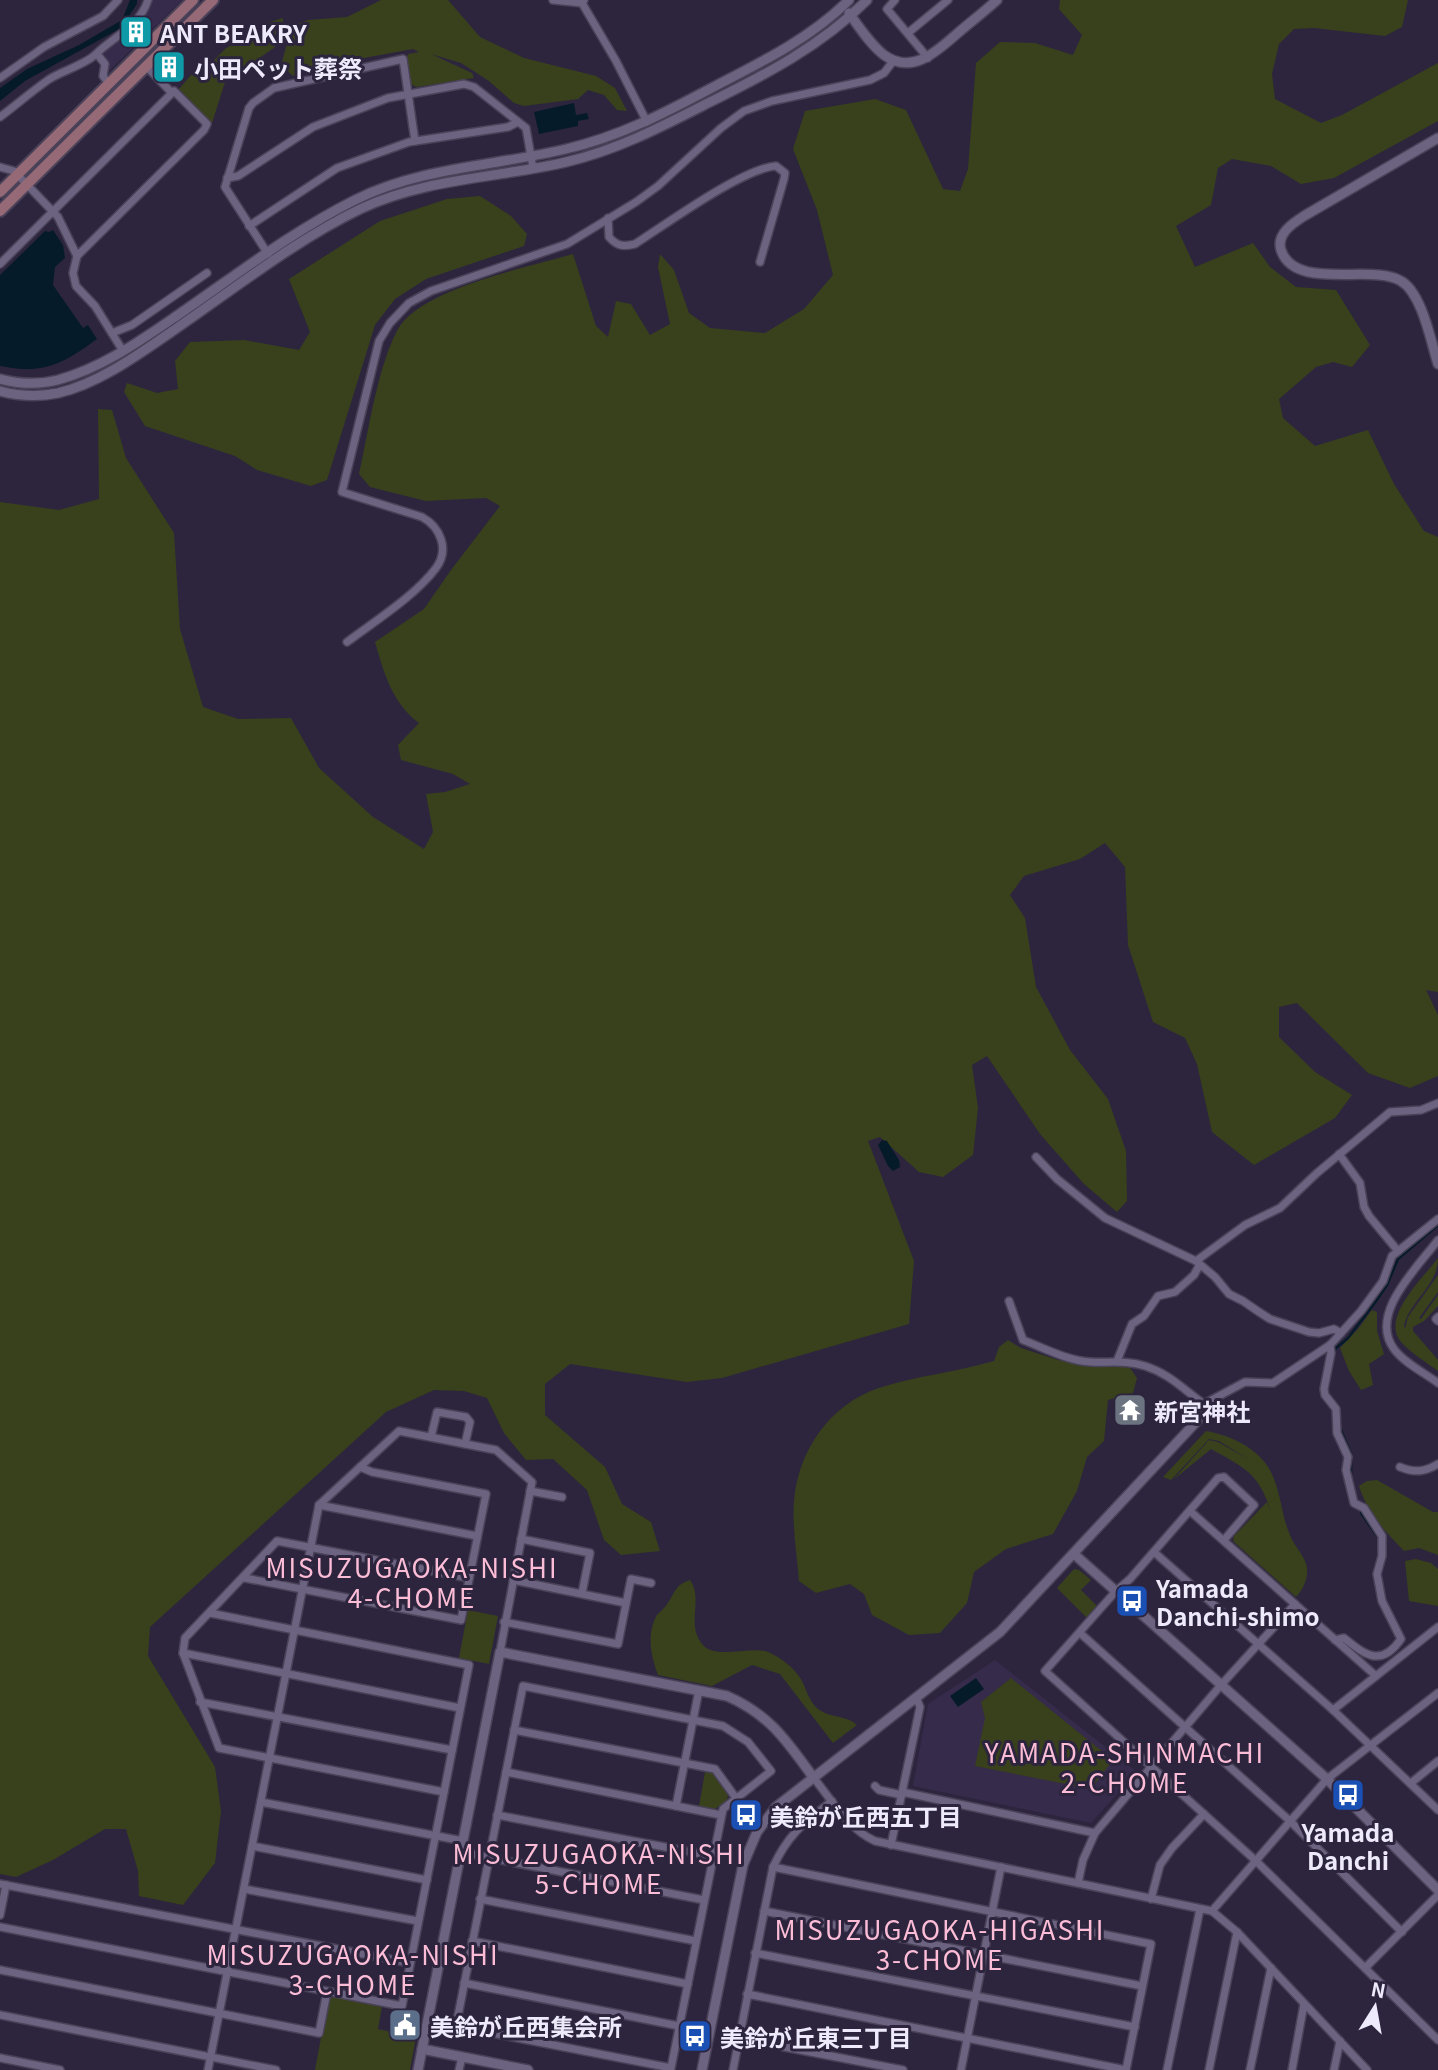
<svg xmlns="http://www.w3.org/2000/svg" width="1438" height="2070" viewBox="0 0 1438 2070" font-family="Georgia,'Noto Sans JP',serif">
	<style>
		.built { fill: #362b4b }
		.green { fill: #38411b }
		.water { fill: #061b29 }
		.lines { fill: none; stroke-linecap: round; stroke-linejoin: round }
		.stream { stroke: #061b29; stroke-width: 2.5 }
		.minor-casing { stroke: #4a4258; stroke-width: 10 }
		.tertiary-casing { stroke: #4a4258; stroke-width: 12 }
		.secondary-casing { stroke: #4a4258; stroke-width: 14 }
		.minor { stroke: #6b6380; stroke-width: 7 }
		.tertiary { stroke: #6b6380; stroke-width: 9 }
		.secondary { stroke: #966977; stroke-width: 10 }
		.labels { text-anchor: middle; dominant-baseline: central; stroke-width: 6; stroke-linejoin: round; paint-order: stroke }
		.poi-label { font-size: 24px; font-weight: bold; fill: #eeeafb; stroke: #2d253e; text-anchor: start }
		.neighbourhood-label { font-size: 26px; letter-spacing: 2px; fill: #fdbdd7; stroke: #2d253e }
	</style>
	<rect width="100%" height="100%" fill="#2d253e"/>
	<!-- built -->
	<g class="built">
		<polygon points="150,0 182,0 106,74 109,63 100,51 123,35"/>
		<polygon points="995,1660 1137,1772 1091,1823 913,1786 928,1704"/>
	</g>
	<!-- green -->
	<g class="green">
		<polygon points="381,0 448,0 480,37 524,58 596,76 615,88 627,111 617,110 604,95 588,90 578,99 524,106 514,103 489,81 461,63 431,54 472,73 474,78 416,87 411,84 407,57 408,54 419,52 413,49 320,66 293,76 281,65 292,26 308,20 347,17"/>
		<path d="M1060,0H1408L1402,27L1385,36L1314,28L1294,29L1279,44L1272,74L1275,99L1321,123L1342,115L1438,63V121L1334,178L1301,184L1271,166L1232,159L1218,168L1211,205L1176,226L1195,267L1253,243L1270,267L1296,287L1336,290L1370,345L1352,367L1333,362L1316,367L1279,399L1283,418L1315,446L1368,430L1394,484L1424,531L1438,537V992L1426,990L1438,1015V1076L1410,1088L1368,1073L1297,1003L1279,1007V1037L1315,1072L1352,1095L1335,1118L1254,1165L1212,1132L1197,1064L1185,1038L1153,1022L1128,945L1125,867L1105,843L1080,859L1024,876L1010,895L1025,918L1036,987L1070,1050L1108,1099L1126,1151L1127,1201L1117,1212L1084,1184L1040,1134L987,1056L972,1065L978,1108L973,1155L943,1177L919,1172L880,1137L868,1141L914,1261L909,1324L722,1378L687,1382L570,1364L545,1384V1415L605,1467L622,1504L651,1522L660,1551L621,1555L604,1540L587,1490L553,1459L526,1460L504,1433L487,1398L464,1391L434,1390L386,1412L150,1627L148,1656L215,1767L221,1811L215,1863L183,1905L139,1896L138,1871L126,1829H105L53,1860L16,1877L0,1874V502L59,510L99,499L98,409L112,410L126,458L174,533L180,629L203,707L238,719L291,718L319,768L373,817L424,849L433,832L426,794L445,792L470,784L453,774L401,760L398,745L419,723C392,703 384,673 375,642L424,609L451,570L500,506L486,498L426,501L370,487L359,474C369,430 377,368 398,329C420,289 529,267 573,254L596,326L608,337L616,301L631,304L650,335L670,324L658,267L660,254L674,270L689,313L710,328L765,333L804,309L833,275L817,210L793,149L805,111L875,99L906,110L943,189L960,191L968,169L976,63L1000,42L1035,43L1073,55L1082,35L1059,9Z"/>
		<polygon points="283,18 283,28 279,28 275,47 225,82 212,123 179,89 192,74 204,70 226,48 261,32 270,22"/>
		<polygon points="480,196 511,216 527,234 524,246 426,279 395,299 375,325 327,480 311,486 257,470 235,456 145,426 124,392 127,383 157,393 178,389 175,361 190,342 244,340 299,350 310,332 289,279 380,221 447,199"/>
		<path d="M1438,1258C1438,1285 1411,1300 1404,1325L1405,1329L1408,1317L1438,1275V1292L1419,1318L1421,1319L1438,1295V1306L1424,1321L1413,1327V1331L1438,1360V1371C1426,1362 1412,1354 1402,1343C1379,1319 1423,1278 1438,1258Z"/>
		<polygon points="1372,1310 1377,1312 1377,1331 1384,1354 1369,1364 1373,1385 1361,1390 1349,1371 1340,1348 1358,1329"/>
		<path d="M1008,1340L1021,1348L1058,1360L1084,1365L1108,1364L1130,1368L1137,1378L1133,1393L1108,1400L1104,1441L1087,1457L1077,1491L1053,1534L1006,1549L974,1572L967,1603L940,1633L909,1635L872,1615L864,1594L850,1584L816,1593L799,1581C797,1555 792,1527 794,1501C798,1451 830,1404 879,1388C916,1376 956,1372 994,1361L999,1347Z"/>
		<path d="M1206,1431C1228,1435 1252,1445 1266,1464C1281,1484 1280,1513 1290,1535C1294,1546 1306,1557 1307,1568C1308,1579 1303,1590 1296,1597L1233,1541L1234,1536L1267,1502L1271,1512C1259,1473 1245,1468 1211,1449L1173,1480L1209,1440L1218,1442L1250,1460L1219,1441L1209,1439L1171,1480L1163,1477Z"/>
		<path d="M1377,1480L1433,1512H1438V1555L1419,1548L1404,1551C1384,1530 1368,1514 1359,1486L1367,1481Z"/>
		<polygon points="1416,1559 1431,1563 1438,1569 1438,1606 1409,1601 1405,1561"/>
		<polygon points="1074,1569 1079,1570 1091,1580 1081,1590 1098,1607 1087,1618 1057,1588"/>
		<path d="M690,1580C704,1599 685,1625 703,1645C715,1659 748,1647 765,1651C778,1655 796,1669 802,1681C807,1691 809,1701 818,1709C830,1718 846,1715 857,1725L833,1743L780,1674L752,1665L712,1686L658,1675C651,1656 646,1634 657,1615C660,1611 665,1608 668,1603C676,1591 675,1585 690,1580Z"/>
		<polygon points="468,1610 498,1616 489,1664 459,1658"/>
		<polygon points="1011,1678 1113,1760 1091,1789 975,1766 985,1718 981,1702"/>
		<polygon points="705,1772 713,1773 728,1794 727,1800 715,1809 699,1806"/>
		<polygon points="335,1996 382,2006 378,2029 416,2037 410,2070 315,2070 328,2000"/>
	</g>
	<!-- water -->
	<g class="water">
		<polygon points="130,0 137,0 137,4 121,28 25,81 0,101 0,88 27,69 79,45 122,20"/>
		<polygon points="574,103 576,115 587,113 589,119 578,121 578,126 539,134 534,112"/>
		<path d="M53,230L63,245L65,258L55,267L53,285L83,328L88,325L97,339C63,364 43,375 0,366V275L45,231L49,232Z"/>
		<polygon points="882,1140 887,1141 899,1160 900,1167 893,1171 888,1166 878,1145"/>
		<polygon points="976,1678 984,1689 958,1707 950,1696"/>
	</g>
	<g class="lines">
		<!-- stream -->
		<g class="stream">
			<polyline points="1334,1353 1335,1349 1348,1338 1374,1304 1387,1285 1398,1259 1438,1225"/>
			<polyline points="1338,1408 1340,1422"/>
			<polyline points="1340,1428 1351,1454 1351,1475"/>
			<polyline points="1361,1513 1379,1539"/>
		</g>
		<defs>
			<g id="minor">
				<polyline points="553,0 582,3"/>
				<polyline points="584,0 582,3 616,61 647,122"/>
				<polyline points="895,0 887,9 928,58"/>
				<polyline points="908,33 948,0"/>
				<polyline points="97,54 105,64 103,76 109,84"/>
				<polyline points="146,66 172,93"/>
				<polyline points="0,78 44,47 103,16 118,0"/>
				<path d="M0,117C16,105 31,92 48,80C61,71 85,65 96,54C113,37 140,26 148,0"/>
				<polyline points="0,167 14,171 58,217 77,256 73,273 76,286 95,306 123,351"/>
				<polyline points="227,178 238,176 313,127 388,98 464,84 474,87 526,128 533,168"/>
				<path d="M608,218L609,237C617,246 623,247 635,244C665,225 743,168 776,166L785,173L784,179L760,262"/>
				<polyline points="249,226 337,168 409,142 508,127 518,122"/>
				<polyline points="268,254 225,187 249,108 253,103 274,88 403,59 415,141"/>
				<polyline points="0,264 174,91 207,124 204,130 77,256"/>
				<polyline points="112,333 132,325 207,273"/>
				<path d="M347,642C375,621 415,596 436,568C450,549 440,527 422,517L342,492L379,341L390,323L409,303L431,291L567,244L636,202L658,186L721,128L744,111L772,101L870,80L884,73L894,60"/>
				<polyline points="1339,1154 1360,1183 1364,1207 1369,1216 1398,1251"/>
				<polyline points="1036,1157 1057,1179 1105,1218 1196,1261 1215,1277 1229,1294 1243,1301 1259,1312 1270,1319 1309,1332 1319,1333 1334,1329 1341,1333"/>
				<path d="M1438,1240C1417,1268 1368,1314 1394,1349C1404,1363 1425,1373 1438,1383"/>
				<polyline points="1196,1261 1245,1225 1280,1208 1317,1173 1390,1112 1421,1110 1438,1103"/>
				<path d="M1009,1301L1023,1340C1044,1348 1068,1361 1091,1362C1110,1363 1126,1360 1145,1366C1170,1374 1184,1390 1204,1404L1245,1382L1273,1383L1330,1345L1361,1311L1383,1281L1392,1256L1438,1219"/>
				<polyline points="1438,1317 1436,1319 1438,1321"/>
				<path d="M1330,1345L1331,1353L1324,1389L1325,1395L1336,1409L1337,1433L1348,1457L1346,1470L1354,1503L1364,1508L1382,1536V1556L1377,1574L1382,1601L1401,1639C1381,1668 1365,1655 1344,1638L1335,1640"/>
				<polyline points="1117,1361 1132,1324 1144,1316 1158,1296 1175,1292 1194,1275 1199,1266"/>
				<polyline points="431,1437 437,1412 466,1417 470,1422 465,1444"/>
				<path d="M1400,1467C1414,1473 1425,1472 1438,1464"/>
				<polyline points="530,1491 562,1497"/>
				<polyline points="319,1505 477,1536"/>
				<polyline points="1190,1511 1376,1676 1438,1627"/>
				<polyline points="521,1539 590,1553 582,1593"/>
				<polyline points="1224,1540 1254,1505 1224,1477 1218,1478 1130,1579 1116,1591 1045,1671 1255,1860 1438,2040"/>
				<polyline points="1154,1552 1333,1710 1438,1810"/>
				<polyline points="245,1578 461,1620 486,1494 372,1472 360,1467"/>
				<polyline points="513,1580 626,1603"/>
				<polyline points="504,1622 618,1644 631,1579 651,1583"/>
				<polyline points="1080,1633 1290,1821 1402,1932"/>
				<polyline points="183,1653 460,1708"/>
				<polygon points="523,1686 723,1726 748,1742 771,1771 723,1809 671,2068 456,2026"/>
				<polyline points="200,1702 452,1750"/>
				<polyline points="1333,1710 1376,1676"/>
				<polyline points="514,1730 715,1769 736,1798"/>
				<polyline points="506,1772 721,1815"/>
				<path d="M813,1777C831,1799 848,1829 875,1841L1212,1911L1237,1932L1367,2070"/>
				<polyline points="1411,1783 1438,1761"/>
				<polyline points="875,1786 879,1790 902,1795"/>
				<polyline points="444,1792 219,1748 183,1653 185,1638 277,1541 469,1578"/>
				<polyline points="902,1792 1095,1833"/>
				<polyline points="261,1802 463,1841"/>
				<polyline points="676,1806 699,1690"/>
				<polyline points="497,1815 712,1856"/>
				<polyline points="891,1845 920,1707 916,1697"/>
				<polyline points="252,1846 427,1880"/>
				<polyline points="461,1852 704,1900"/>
				<polyline points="773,1867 1151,1944 1126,2070"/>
				<polyline points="1078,1883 1083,1860 1095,1833 1221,1685 1295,1604"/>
				<polyline points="0,1884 410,1963"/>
				<polyline points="244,1889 418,1921"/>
				<polyline points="480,1899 696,1941"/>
				<polyline points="1151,1899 1160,1865 1172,1848 1204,1814"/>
				<polyline points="764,1911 1142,1986"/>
				<polyline points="1212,1911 1327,1779 1438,1693"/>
				<polyline points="0,1915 6,1885"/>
				<polyline points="0,1927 402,2006 469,1665 210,1613"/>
				<polyline points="472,1941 688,1984"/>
				<polyline points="755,1953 1135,2027"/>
				<polyline points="1366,1967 1438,1895"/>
				<polyline points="0,1970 319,2033 327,1992"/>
				<polyline points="464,1983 679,2026"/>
				<polyline points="747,1994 1126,2070"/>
				<polyline points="0,2015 276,2070"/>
				<polyline points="738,2038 903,2070"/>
				<polyline points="0,2058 60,2070"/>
				<polyline points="208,2070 319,1505 399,1431 496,1450 532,1482 500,1652"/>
				<polyline points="459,2070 462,2057"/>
				<path d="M733,2070L773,1867C789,1833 803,1824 832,1801"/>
				<polyline points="961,2070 1001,1867"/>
				<polyline points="1167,2070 1200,1909"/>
				<polyline points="1209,2070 1237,1932"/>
				<polyline points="1250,2070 1271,1968"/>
				<polyline points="1292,2070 1304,2004"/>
				<polyline points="1334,2070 1340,2041"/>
			</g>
			<g id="tertiary">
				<path d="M849,13C859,27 870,44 884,55C913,76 938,50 959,32C972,21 985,11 997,0"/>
				<path d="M1438,138L1304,216C1293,223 1276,234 1281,250C1295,292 1373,263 1401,281C1422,293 1431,342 1438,364"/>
				<path d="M0,379C19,384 39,385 58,380C102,368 140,341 178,315C236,275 293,231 355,200C421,167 496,166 566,149C623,136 670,110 721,83C766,60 813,36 849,0"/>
				<path d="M0,391C19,396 39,397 58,393C100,383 139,354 174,330C234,289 294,241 360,209C425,178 498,178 566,162C617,150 661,127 708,103C765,75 821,46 867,0"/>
				<polyline points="1074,1554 1327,1779 1438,1890"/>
				<polyline points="422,2049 528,2070"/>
				<path d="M418,2070L500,1652L727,1696C770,1715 786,1740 813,1777"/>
				<polyline points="702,2070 743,1865 757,1832 776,1807 1000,1632 1197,1421 1204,1404"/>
			</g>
			<g id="secondary">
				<polyline points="0,192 193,0"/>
				<polyline points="0,211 213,0"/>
			</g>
		</defs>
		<!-- minor casing -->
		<use href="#minor" class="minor-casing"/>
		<!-- tertiary casing -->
		<use href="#tertiary" class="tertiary-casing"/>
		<!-- secondary casing -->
		<use href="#secondary" class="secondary-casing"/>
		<!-- minor -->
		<use href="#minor" class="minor"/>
		<!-- tertiary -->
		<use href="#tertiary" class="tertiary"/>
		<!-- secondary -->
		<use href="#secondary" class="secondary"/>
	</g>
	<!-- icons -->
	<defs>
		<symbol id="building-square" viewBox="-11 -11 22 22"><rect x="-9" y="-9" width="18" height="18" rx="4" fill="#0f9aa8" stroke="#2d253e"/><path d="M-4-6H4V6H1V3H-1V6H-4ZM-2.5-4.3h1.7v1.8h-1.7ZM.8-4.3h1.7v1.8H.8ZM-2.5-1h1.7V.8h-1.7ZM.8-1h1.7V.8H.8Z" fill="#fff"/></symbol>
		<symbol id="temple-square" viewBox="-11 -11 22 22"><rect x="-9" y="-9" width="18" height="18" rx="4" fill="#6b7280" stroke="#2d253e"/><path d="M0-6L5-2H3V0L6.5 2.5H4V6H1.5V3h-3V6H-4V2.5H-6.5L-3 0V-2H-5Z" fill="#fff"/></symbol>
		<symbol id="bus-square" viewBox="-11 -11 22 22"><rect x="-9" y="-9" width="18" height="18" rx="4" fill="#1a4fb4" stroke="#2d253e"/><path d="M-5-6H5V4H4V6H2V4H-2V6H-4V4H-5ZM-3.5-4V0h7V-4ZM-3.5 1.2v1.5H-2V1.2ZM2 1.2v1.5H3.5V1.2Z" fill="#fff"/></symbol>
		<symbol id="civic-square" viewBox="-11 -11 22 22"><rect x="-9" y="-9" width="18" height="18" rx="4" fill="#5c6f8a" stroke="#2d253e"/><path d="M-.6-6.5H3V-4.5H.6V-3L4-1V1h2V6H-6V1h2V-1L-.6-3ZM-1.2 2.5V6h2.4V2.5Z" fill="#fff"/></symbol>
	</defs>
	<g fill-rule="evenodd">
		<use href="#building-square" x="117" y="13" width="38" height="38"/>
		<use href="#building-square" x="150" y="48" width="38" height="38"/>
		<use href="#temple-square" x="1111" y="1391" width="38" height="38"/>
		<use href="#bus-square" x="1113" y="1582" width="38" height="38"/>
		<use href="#bus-square" x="1329" y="1776" width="38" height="38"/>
		<use href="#bus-square" x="727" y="1796" width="38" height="38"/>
		<use href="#civic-square" x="386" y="2006" width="38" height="38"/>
		<use href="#bus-square" x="676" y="2017" width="38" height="38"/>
	</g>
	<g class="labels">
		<!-- poi labels -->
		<g class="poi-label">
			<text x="160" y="32">ANT BEAKRY</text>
			<text x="194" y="67">小田ペット葬祭</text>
			<text x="1154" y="1410">新宮神社</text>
			<text x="1156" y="1587">Yamada<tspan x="1156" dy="28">Danchi-shimo</tspan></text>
			<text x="770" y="1815">美鈴が丘西五丁目</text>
			<text x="1348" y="1831" text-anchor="middle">Yamada<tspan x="1348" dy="28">Danchi</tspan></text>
			<text x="430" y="2025">美鈴が丘西集会所</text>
			<text x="720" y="2036">美鈴が丘東三丁目</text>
		</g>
		<!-- neighbourhood labels -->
		<g class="neighbourhood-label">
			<text x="412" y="1566">MISUZUGAOKA-NISHI<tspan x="412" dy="30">4-CHOME</tspan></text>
			<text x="1125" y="1751">YAMADA-SHINMACHI<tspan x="1125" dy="30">2-CHOME</tspan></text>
			<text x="599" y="1852">MISUZUGAOKA-NISHI<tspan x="599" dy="30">5-CHOME</tspan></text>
			<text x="940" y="1928">MISUZUGAOKA-HIGASHI<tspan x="940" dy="30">3-CHOME</tspan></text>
			<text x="353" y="1953">MISUZUGAOKA-NISHI<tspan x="353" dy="30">3-CHOME</tspan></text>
		</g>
	</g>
	<!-- north arrow -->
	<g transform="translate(1375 2007) rotate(11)" stroke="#2d253e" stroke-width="5" paint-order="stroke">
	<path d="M0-5L12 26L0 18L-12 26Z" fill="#eeeafb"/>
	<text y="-10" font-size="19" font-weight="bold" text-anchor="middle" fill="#eeeafb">N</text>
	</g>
</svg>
